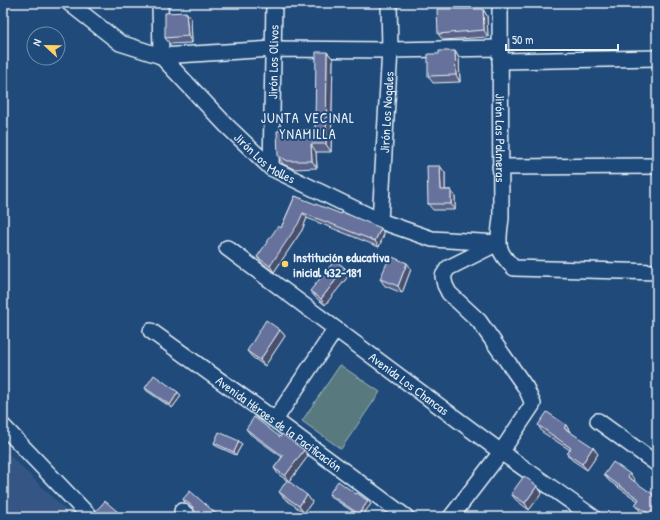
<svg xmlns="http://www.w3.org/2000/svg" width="660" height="520" viewBox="0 0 660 520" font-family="'Patrick Hand',sans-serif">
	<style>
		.built { fill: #345684 }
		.green { fill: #597a7f; stroke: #a0b6bc }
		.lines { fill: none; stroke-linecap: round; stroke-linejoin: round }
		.minor-casing { stroke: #e8f1f8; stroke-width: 18 }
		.minor { stroke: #1f4a7a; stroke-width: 15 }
		.wall { fill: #586286; stroke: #e8f1f8 }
		.shaded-wall { fill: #47506d; stroke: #e8f1f8 }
		.building { fill: #66729c; stroke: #e8f1f8 }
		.poi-dot { fill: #ffd166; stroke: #1f4a7a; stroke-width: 1.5 }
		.labels { text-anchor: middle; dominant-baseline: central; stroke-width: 4; stroke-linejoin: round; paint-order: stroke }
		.street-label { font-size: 13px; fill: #e8f1f8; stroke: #1f4a7a }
		.poi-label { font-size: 13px; font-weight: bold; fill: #e8f1f8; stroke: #1f4a7a; text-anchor: start }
		.neighbourhood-label { font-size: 14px; letter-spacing: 1px; fill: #e8f1f8; stroke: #1f4a7a }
	</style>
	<rect width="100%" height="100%" fill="#1f4a7a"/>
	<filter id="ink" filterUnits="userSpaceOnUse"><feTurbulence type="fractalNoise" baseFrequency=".025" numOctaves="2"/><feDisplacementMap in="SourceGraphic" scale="8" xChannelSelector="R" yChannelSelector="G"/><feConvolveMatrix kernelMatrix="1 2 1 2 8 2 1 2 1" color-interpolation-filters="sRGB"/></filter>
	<g filter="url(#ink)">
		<!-- built -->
		<polygon class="built" points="3,449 73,517 3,517"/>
		<!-- green -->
		<polygon class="green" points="340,365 380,392 341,449 302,421"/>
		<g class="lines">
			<defs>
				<g id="minor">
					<path id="s1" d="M69,3L120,43L161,56L226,125L271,168L380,221L432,239L498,243"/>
					<polyline points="160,3 161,56 274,49 390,50 500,48"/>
					<path id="s2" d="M500,3L501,218C498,243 495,250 514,268L657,272"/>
					<polyline points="500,61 657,58"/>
					<polyline points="500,167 657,166"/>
					<path id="s3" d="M271,168L274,3"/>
					<path id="s4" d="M380,221L390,50L389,3"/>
					<path id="s5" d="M227,248L501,452L593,517"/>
					<path id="s6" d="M151,331L275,420L406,517"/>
					<polyline points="275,420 335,330"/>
					<polyline points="598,421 657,464"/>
					<polyline points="3,426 90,517"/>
					<polyline points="182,511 189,517"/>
					<polyline points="451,517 501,452 533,404 526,388 479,321 449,293 445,285 443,276 448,268 498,243"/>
				</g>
			</defs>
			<!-- minor casing -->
			<use href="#minor" class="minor-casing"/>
			<!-- minor -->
			<use href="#minor" class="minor"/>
		</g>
		<!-- wall -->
		<g class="wall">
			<polygon points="483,9 487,16 488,37 443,40 438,34"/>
			<polygon points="191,18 192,43 170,44 165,38"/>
			<polygon points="455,51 459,58 460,82 433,83 428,76 439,54"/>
			<polygon points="327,52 333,59 331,152 316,152 317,168 294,169 283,164 278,156 315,129"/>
			<polygon points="440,166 445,173 445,190 451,190 455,197 455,210 433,210 428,204"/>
			<polygon points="295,196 384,234 379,247 307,218 302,230 274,272 261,262 257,257 281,228"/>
			<polygon points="407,263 411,269 402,293 385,286 380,279"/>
			<polygon points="345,268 350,274 325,305 315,297 310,291"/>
			<polygon points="280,330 285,336 265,366 252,357 247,351"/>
			<polygon points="145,388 178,392 181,396 172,408 147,391"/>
			<polygon points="538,425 566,425 570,432 598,454 587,470 572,460 567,454 570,450 542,432"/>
			<polygon points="246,429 280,437 304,450 308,456 289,482 278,474 274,468 282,457 250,434"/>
			<polygon points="239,441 242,444 236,455 216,446 214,443"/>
			<polygon points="604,475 635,480 634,481 657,517 648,517 640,511 635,505 638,501 609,481"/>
			<polygon points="537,486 542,493 529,510 516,500 511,494"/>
			<polygon points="279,492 307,495 312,502 304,513 284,498"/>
			<polygon points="329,494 356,494 368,501 371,504 361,517 331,497"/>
			<polygon points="183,499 220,517 197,517 194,509 185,503"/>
		</g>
		<!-- shaded-wall -->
		<g class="shaded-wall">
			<polygon points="483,9 487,16 488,37 484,30"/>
			<polygon points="186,12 191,18 192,43 188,36"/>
			<polygon points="455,51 459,58 460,82 456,75"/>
			<polygon points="327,52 333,59 331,152 326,144"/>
			<polygon points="311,144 316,152 317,168 312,161"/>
			<polygon points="440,166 445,173 445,197 441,190"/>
			<polygon points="451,190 455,197 455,210 451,204"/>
			<polygon points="303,213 307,218 302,230 274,272 270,266"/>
			<polygon points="381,228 384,234 379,247 375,241"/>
			<polygon points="407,263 411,269 402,293 398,286"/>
			<polygon points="345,268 350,274 325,305 321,299"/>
			<polygon points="280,330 285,336 265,366 260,360"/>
			<polygon points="178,392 181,396 172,408 170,405"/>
			<polygon points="566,425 570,432 564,428"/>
			<polygon points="239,441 242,444 236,455 234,452"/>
			<polygon points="593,447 598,454 587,470 582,464"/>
			<polygon points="304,450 308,456 289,482 285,476"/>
			<polygon points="630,474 635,480 633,484 628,477"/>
			<polygon points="537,486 542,493 529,510 525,503"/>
			<polygon points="307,495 312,502 304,513 299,506"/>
			<polygon points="368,501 371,504 361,517 359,514"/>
			<polygon points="118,512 121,517 114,517"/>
			<polygon points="657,512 657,517 654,517"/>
		</g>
		<!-- building -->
		<g class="building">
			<polygon points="437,9 483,9 484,30 438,34"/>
			<polygon points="186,12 188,36 165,38 165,13"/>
			<polygon points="439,51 455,51 456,75 428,76 428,54 439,54"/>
			<polygon points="316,52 327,52 326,144 311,144 312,161 288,161 278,156 277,131 315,129"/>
			<polygon points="427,166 440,166 441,190 451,190 451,204 428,204"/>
			<polygon points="295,196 341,214 342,212 381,228 375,241 303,213 298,224 270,266 257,257 278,226 281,228"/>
			<polygon points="390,256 407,263 398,286 380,279"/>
			<polygon points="335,260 345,268 321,299 310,291"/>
			<polygon points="266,320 280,330 260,360 247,351"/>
			<polygon points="154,375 178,392 170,405 145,388"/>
			<polygon points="547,412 566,425 564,428 593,447 582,464 567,454 571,448 538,425"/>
			<polygon points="254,417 280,437 282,434 304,450 285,476 274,468 283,456 246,429"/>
			<polygon points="219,432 239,441 234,452 214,443"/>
			<polygon points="613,462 630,474 628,477 657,497 657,512 654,517 635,505 639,499 604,475"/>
			<polygon points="524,476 537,486 525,503 511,494"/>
			<polygon points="287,480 307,495 299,506 279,492"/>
			<polygon points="338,481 356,494 357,493 368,501 359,514 329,494"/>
			<polygon points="190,491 220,517 198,517 196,515 193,507 183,499"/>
			<polygon points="105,501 118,512 114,517 101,517 95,512"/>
		</g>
	</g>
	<!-- markers -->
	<circle class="poi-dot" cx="285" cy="264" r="4"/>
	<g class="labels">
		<!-- street labels -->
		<g class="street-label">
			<text stroke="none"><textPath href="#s3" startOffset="106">Jirón Los Olivos</textPath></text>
			<text stroke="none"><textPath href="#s4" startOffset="109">Jirón Los Nogales</textPath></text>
			<text stroke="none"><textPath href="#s2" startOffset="135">Jirón Las Palmeras</textPath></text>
			<text stroke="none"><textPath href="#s1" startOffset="254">Jirón Los Molles</textPath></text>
			<text stroke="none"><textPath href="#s5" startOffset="227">Avenida Los Chancas</textPath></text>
			<text stroke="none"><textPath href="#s6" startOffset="158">Avenida Héroes de la Pacificación</textPath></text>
		</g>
		<!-- poi labels -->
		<g class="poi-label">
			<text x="293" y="257">Institución educativa<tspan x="293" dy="15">inicial 432-181</tspan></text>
		</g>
		<!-- neighbourhood labels -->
		<g class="neighbourhood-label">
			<text x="308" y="117">JUNTA VECINAL<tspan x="308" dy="16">YNAMILLA</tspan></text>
		</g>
	</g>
	<!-- margin -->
	<rect width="660" height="520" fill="none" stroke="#1f4a7a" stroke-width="16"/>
	<rect x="8" y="8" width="644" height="504" fill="none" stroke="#e8f1f8" stroke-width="1.5" filter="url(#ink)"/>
	<!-- north arrow -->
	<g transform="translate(46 46) rotate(292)"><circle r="19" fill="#1f4a7a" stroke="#6f8dac"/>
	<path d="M0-3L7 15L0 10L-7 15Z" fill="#ffd166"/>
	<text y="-6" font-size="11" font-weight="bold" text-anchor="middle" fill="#e8f1f8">N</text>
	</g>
	<!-- scale -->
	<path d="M506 44v6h112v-6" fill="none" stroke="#e8f1f8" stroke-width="2"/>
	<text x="512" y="44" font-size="12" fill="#e8f1f8" stroke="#1f4a7a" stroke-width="3" paint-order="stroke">50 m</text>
</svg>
